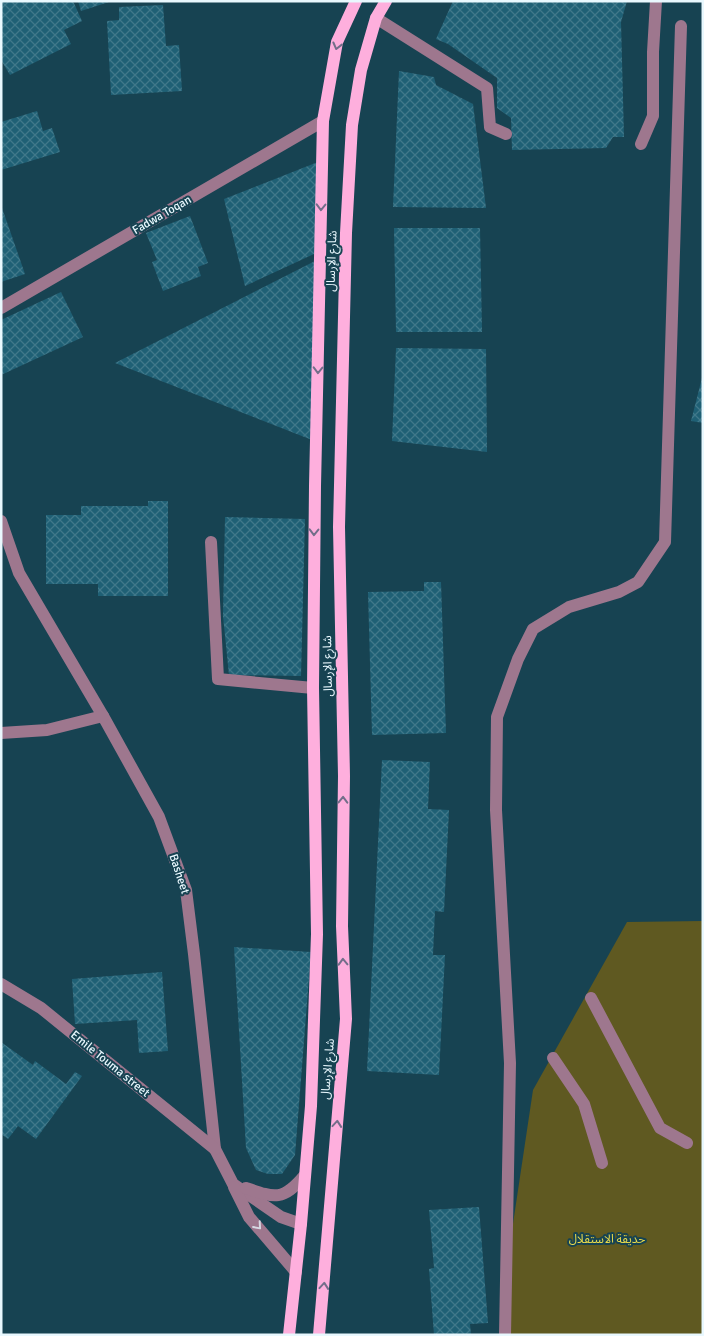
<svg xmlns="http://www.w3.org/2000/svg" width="704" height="1336" viewBox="0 0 704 1336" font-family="Signika,'Noto Sans Arabic',sans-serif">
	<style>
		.green { fill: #5f5921 }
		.building { fill: url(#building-cross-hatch) }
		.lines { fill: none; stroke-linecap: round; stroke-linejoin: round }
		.minor { stroke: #9e778e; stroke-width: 12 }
		.major { stroke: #feafdd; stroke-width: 12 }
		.oneway { stroke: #736e8a }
		.oneway2 { stroke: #d6d8e2 }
		.labels { text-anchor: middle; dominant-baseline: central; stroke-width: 4; stroke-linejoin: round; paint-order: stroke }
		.street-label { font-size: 12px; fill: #e9f8fe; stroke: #174352 }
		.park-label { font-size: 12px; fill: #e9db4c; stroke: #174352 }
	</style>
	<defs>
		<pattern id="building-cross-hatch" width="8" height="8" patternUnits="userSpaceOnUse" patternTransform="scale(1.25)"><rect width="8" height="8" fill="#1f6075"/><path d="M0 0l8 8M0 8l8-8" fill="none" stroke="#40788a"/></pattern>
	</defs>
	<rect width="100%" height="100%" fill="#174352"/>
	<!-- green -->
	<polygon class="green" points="703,921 703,1335 511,1335 511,1237 533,1090 627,922"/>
	<!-- building -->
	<g class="building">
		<polygon points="1,1 73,1 82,21 64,30 71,44 10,75 1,60"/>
		<polygon points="78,1 109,1 109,2 81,11"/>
		<polygon points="453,1 627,1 621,22 624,137 613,137 606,148 512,150 511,118 497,108 497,78 448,44 436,39"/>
		<polygon points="163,5 166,46 179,45 182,91 111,95 107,21 119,20 119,7"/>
		<polygon points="399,71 434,77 436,85 473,104 486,208 393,207"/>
		<polygon points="37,111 43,131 52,128 60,152 1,170 1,122"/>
		<polygon points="323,160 314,254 245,286 224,199"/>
		<polygon points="1,205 25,274 1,282"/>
		<polygon points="190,216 208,263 198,267 201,276 163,291 152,262 157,260 146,233"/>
		<polygon points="394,228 480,228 482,332 396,332"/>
		<polygon points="315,261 312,440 115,363"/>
		<polygon points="61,292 83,337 1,375 1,320"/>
		<polygon points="396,348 486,349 487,452 392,441"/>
		<polygon points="702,378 703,378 703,423 691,421"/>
		<polygon points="148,501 168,501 168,596 98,596 98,584 46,584 46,515 81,515 81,506 148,506"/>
		<polygon points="225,517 305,519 301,676 229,675 223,616"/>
		<polygon points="424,582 441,582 446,733 372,735 368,592 424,591"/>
		<polygon points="382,760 430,762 428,809 449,810 444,912 435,911 433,955 445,955 439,1075 367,1071"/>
		<polygon points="234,947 311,952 295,1155 282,1174 268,1174 256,1170 246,1148"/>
		<polygon points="162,972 168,1051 139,1053 137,1020 75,1024 72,979"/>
		<polygon points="1,1042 33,1065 35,1061 66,1084 75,1072 82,1076 36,1139 18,1126 8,1139 1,1134"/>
		<polygon points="479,1207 488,1323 470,1324 471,1335 434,1335 429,1269 434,1268 429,1210"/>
	</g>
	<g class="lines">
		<!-- minor -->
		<g class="minor">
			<polyline points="376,18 487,88 490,127 506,134"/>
			<polyline points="641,144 653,116 653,52 656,1"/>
			<polyline points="1,308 323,121"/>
			<polyline points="1,521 19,573 103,716 159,817 186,890 194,954 215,1149 233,1184 281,1217 301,1224"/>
			<polyline points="211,542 218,679 313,688"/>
			<polyline points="1,733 47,730 103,716"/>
			<polyline points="1,984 41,1008 215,1149"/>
			<polyline points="591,998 660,1128 687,1143"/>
			<polyline points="553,1058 584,1104 602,1163"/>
			<polyline points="234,1187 249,1217 296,1272"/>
			<path d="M246,1188C275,1198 283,1201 304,1176"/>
			<polyline points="505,1335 510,1063 496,810 497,717 518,659 533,629 569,607 619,592 638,582 665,542 681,26"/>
		</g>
		<!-- major -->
		<g class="major">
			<polyline points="289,1335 301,1224 311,1106 317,934 313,688 315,486 323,121 337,42 356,1"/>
			<polyline points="319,1335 346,1019 342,926 344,776 339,527 346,233 352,125 361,70 376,18 386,1"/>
		</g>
	</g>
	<!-- one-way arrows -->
	<defs><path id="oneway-chevron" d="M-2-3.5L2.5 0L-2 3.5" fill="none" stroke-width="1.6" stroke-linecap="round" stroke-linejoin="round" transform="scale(1.25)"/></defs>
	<g class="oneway">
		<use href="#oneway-chevron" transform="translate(337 46) rotate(104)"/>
		<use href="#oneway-chevron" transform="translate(321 207) rotate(91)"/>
		<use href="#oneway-chevron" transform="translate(318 370) rotate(91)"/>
		<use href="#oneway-chevron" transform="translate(314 532) rotate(91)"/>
		<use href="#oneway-chevron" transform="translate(343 800) rotate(-89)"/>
		<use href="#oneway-chevron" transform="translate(343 962) rotate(-92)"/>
		<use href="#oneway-chevron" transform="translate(337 1124) rotate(-85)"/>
		<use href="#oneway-chevron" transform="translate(324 1286) rotate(-85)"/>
	</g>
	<use class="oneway2" href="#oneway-chevron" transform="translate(258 1226) rotate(49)"/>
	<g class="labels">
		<!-- street labels -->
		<g class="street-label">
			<text transform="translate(162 215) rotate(-30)">Fadwa Toqan</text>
			<text transform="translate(332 261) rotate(-88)">شارع الإرسال</text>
			<text transform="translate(328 666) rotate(-91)">شارع الإرسال</text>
			<text transform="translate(179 874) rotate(72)">Basheet</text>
			<text transform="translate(110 1064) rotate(39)">Emile Touma street</text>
			<text transform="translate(328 1069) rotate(-85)">شارع الإرسال</text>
		</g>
		<!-- park labels -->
		<g class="park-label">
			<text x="607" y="1239">حديقة الاستقلال</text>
		</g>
	</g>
	<!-- border -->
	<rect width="704" height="1336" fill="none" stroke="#e9f8fe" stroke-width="5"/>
</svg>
